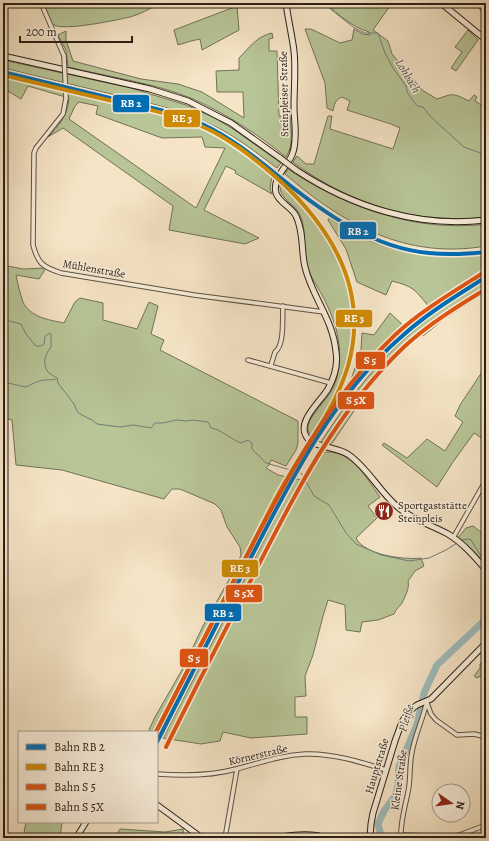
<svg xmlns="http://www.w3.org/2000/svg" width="489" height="841" viewBox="0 0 489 841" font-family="Alegreya,serif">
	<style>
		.green { fill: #b8c597; stroke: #727256; fill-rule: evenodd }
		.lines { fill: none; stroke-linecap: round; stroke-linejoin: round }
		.stream { stroke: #707e7a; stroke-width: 1 }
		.river { stroke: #9ebdbc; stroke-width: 7 }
		.street-casing { stroke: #5e5142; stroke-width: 5.5 }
		.secondary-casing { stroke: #2b2016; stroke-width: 7 }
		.street { stroke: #f8edda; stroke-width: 3.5 }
		.secondary { stroke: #f8edda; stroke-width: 5 }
		.street-bridge-casing { stroke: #5e5142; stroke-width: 5.5; stroke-linecap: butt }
		.secondary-bridge-casing { stroke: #2b2016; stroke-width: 7; stroke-linecap: butt }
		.street-bridge { stroke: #f8edda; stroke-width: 3.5 }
		.secondary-bridge { stroke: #f8edda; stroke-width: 5 }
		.rail-1-casing { stroke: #f8edda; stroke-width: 7 }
		.rail-2-casing { stroke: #f8edda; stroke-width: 7 }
		.rail-3-casing { stroke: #f8edda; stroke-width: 7 }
		.rail-4-casing { stroke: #f8edda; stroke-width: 7 }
		.rail-1 { stroke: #006db5; stroke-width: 4 }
		.rail-2 { stroke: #ce8b04; stroke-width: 4 }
		.rail-3 { stroke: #dd5413; stroke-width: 4 }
		.rail-4 { stroke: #dd5413; stroke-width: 4 }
		.labels { text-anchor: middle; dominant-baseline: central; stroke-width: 3; stroke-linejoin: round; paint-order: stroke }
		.street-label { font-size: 11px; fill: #2b2016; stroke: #f8edda }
		.poi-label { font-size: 11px; fill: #2b2016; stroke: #f8edda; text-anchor: start }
		.water-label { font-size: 12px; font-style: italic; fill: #4e4f48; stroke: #f8edda }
		.line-badge { stroke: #f8edda; stroke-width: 1.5 }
		.badge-label { font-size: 11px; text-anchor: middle; font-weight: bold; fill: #fff }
	</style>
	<rect width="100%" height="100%" fill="#f5e4c6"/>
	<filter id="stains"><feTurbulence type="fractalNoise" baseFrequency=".005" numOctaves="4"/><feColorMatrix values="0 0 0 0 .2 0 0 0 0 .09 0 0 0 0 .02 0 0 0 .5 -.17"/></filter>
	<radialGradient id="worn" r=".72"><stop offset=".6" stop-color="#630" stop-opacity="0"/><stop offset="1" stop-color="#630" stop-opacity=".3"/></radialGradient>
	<!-- green -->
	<g class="green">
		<path d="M44,3H161C151,8 141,14 130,17C117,20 65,31 54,25C49,22 47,9 44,3Z"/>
		<path d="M325,3H392L373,30L388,41L392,54L422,90L437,99C454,93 453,93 469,101L474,95L477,97L475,101L486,108V217C418,226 347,203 293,162L297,156L306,164H314L328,116H332L330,129L393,149L400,128L391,124L347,110L350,101L342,97C335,100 334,105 333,111L327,108L325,83L305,29H311L340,43L352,40L354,29L363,34L370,35L369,32C352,27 339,15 325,3Z"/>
		<polygon points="237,6 239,30 202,50 200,39 191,41 178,45 174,30"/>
		<polygon points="468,30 478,40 456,71 451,68 462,52 455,47"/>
		<path d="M66,31V40L73,61L141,79L178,84L202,92L244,118L243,92H217L216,71L239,70V58C249,48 257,36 272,33L273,38L269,39V51H277L279,116H290C291,130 294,145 286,157C257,134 227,114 193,99C155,83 109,77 68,67L66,50L58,35Z"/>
		<path d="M3,60L131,88L186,105L215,118L233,129L281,163L277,168C254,151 231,132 203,121C173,107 139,101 107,93C72,85 38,76 3,68Z"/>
		<path d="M3,74L169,117L200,128L233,145L246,154L272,175L270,189L272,194L235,173L236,171L226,166L204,210L259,238L245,244L169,230L173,206L63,128L48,137C59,126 68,115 69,98L28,86L21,99L3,88ZM79,102L98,106L96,114L162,138L202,137L205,147L225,148L196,208L69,119L75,106Z"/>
		<path d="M288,169C346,207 416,233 486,224V246C406,260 343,224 285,174Z"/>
		<path d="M280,181C339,231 372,302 345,378C337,399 324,418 312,437C310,434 307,431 308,426C309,416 329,398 334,386C340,371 341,354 338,338C335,322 329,308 321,293C316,284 310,276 307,266C303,251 307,230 300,215C293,200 278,201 280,181Z"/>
		<path d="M329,218C343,227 358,236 373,242C409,256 448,260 486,253V271L430,308C415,290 415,287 392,281L386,295L357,282L346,249L328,220Z"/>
		<path d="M3,265L23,269L46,268L39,279L16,275C18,284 20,294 23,302C30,317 49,320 64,323L75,302L80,298L103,303V320L137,329L149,302L158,306L151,334L164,340L160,350L298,421V443L296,450L286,466L271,460L269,465L266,468L278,475L302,480L320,453C349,446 365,476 380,497L368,506L377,518L356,538C364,555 404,560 421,558L424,566L415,571L408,581C410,587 405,597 402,603C399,607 396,609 394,614L378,620L362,622L360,632L346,630L345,605L328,600L323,616L313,655L305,676L306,696L295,697V717H307V734L251,738L223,732L220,741L201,744L163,738L231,606L274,520L267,516L156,732H148L155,717L182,670L204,624L234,571L241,555L240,547L227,527L221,510L215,504L180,489H172L164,499L62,470L16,465L12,420L3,418Z"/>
		<path d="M486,280V292L444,319L423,336L420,333L412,341L411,339L405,345L366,393L333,442L330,444L321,442C347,402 374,364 411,333C434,313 460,296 486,280Z"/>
		<path d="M390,313L405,327C384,345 366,363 349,386L361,350L362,333L374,335Z"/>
		<polygon points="486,366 486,441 474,433 453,462 437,487 382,445 384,443 407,458 427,439 445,451 463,422 455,416 460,405"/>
		<polygon points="473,526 486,536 486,566 476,554 457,539 466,528"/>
		<polygon points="486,660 486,673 477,678 474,676 480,668 480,664"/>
		<polygon points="26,822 62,822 60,838 23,838"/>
		<polygon points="120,829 165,832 183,829 184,838 115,838"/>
	</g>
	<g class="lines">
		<!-- stream -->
		<g class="stream">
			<polyline points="323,3 353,27 365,33 378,33 385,53 393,68 406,86 407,92 417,106 423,107 431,117 464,147 486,155"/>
			<path d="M3,322L5,320L21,324L26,334L36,346H41L44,344L45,336L50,333L51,334V347C45,354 42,364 48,372C50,374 54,376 57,378L58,383L74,404L77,411L80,414L92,420L97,424L120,427L133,425L151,428L155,423H163L176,420L187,421L193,420L208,422L211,428C220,429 231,439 241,443L248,440L252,443V449L266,463L287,469H294L302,474L314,496L329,505L346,533L356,544L381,555L409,561L429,558L446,550L457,543"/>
			<path d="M3,382L26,387C32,384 39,380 46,380C50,379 51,381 56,379"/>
			<polyline points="462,540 469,539 471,540 486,564"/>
		</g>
		<!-- river -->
		<polyline class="river" points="385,838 381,835 378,824 384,811 395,796 398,786 399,767 417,725 424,693 437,665 486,619"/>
		<defs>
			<g id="street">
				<polyline points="41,3 64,56"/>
				<polyline points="274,3 278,5 286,6"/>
				<polyline points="478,3 486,13"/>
				<polyline points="483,38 486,31"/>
				<path d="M66,98L63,114L36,148L34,153L33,245C38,264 43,267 61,273L194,295L324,312"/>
				<polyline points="248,360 331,383"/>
				<path d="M271,365L275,352C285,345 282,318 283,306"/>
				<polyline points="453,538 486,480"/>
				<polyline points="427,703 431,714 436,720 457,735 474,734 486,737"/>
				<path d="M157,774C183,776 211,776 236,769C260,763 281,755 305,754C332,753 361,762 386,770"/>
				<polyline points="401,835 454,837 486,825"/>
				<polyline points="225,838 237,769"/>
				<path d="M401,838C400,823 405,807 408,792C411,779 409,765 412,752C415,735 423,719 427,701"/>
			</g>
			<g id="secondary">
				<path d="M286,3C288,19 292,35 294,51C296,69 294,88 294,107C294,117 296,128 295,138C295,144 294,150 292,155C287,167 272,178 276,193C279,203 292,207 296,216C304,232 301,251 305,267C312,297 333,319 336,352C338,364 334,378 328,389C321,401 297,421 306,436C312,448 337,446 349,455C369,469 380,493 399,508C413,520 432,525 448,534C463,543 475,557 486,570"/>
				<polyline points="441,3 486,40"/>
				<polyline points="3,56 150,89 188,101 231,123 280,158"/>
				<path d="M296,170C352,207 418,228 486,220"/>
				<polyline points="157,805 202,838"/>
				<polyline points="76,838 86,822"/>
				<path d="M272,838C290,836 309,832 326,838"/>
				<polyline points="370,838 371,824 373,813 395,741 402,722 408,712 417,705 431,699 486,643"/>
			</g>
		</defs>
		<!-- street casing -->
		<use href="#street" class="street-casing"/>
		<!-- secondary casing -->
		<use href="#secondary" class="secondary-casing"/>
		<!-- street -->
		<use href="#street" class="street"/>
		<!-- secondary -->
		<use href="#secondary" class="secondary"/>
		<defs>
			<polyline id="street-bridge" points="64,56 66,98"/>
			<polyline id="secondary-bridge" points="280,158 296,170"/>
		</defs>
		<!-- street-bridge casing -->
		<use href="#street-bridge" class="street-bridge-casing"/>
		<!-- secondary-bridge casing -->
		<use href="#secondary-bridge" class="secondary-bridge-casing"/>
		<!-- street-bridge -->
		<use href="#street-bridge" class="street-bridge"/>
		<!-- secondary-bridge -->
		<use href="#secondary-bridge" class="secondary-bridge"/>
		<defs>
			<g id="rail-1">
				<path d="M3,72C41,81 80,91 118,100C146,107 176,112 202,124C232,138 257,159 282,179C324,213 373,248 429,253C448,255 467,254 486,252"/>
				<path d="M157,742C187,684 216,625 246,567C288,486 330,399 400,338C426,314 456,296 486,277"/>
			</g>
			<path id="rail-2" d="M3,75C44,85 84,94 125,104C150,110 177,115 201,126C229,138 254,158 277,178C332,228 370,290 348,366C333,416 298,455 275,500C235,578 196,655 156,732"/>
			<path id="rail-3" d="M156,732C185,676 213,621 242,565C284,483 327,400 395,335C421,311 453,292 483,273"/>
			<path id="rail-4" d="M166,747C195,689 224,632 254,574C295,493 337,410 405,346C429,324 458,306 486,289"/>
		</defs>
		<!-- rail-1 casing -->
		<use href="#rail-1" class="rail-1-casing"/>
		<!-- rail-2 casing -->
		<use href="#rail-2" class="rail-2-casing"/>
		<!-- rail-3 casing -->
		<use href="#rail-3" class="rail-3-casing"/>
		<!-- rail-4 casing -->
		<use href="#rail-4" class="rail-4-casing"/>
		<!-- rail-1 -->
		<use href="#rail-1" class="rail-1"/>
		<!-- rail-2 -->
		<use href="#rail-2" class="rail-2"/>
		<!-- rail-3 -->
		<use href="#rail-3" class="rail-3"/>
		<!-- rail-4 -->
		<use href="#rail-4" class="rail-4"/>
	</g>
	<!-- icons -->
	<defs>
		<symbol id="restaurant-disc" viewBox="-11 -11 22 22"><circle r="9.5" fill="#8f2418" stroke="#f8edda"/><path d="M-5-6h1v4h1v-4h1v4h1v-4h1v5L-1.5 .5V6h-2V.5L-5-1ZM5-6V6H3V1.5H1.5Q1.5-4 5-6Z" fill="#fff"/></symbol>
	</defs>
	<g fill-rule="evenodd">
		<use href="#restaurant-disc" x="373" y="500" width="22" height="22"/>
	</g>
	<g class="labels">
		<!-- street labels -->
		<g class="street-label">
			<text transform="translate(284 94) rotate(-91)">Steinpleiser Straße</text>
			<text transform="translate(94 269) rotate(10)">Mühlenstraße</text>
			<text transform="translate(258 755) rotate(-13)">Körnerstraße</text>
			<text transform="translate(377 766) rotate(-73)">Hauptstraße</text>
			<text transform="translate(399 780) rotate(-82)">Kleine Straße</text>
		</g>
		<!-- poi labels -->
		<g class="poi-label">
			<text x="398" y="505">Sportgaststätte<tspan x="398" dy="13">Steinpleis</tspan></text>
		</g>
		<!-- water labels -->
		<g class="water-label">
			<text transform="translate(408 76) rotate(59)">Lohbach</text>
			<text transform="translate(406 718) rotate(-74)">Pleiße</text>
		</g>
	</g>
	<g class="line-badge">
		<rect x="112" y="94" width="38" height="19" rx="4" fill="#006db5"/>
		<rect x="163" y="109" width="38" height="19" rx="4" fill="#ce8b04"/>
		<rect x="339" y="221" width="38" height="19" rx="4" fill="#006db5"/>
		<rect x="335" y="309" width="38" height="19" rx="4" fill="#ce8b04"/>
		<rect x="355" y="351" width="31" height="19" rx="4" fill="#dd5413"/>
		<rect x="337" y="391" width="38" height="19" rx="4" fill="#dd5413"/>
		<rect x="221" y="559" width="38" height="19" rx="4" fill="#ce8b04"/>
		<rect x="225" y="584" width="38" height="19" rx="4" fill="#dd5413"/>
		<rect x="204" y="603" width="38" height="19" rx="4" fill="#006db5"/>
		<rect x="179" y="648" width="30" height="20" rx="4" fill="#dd5413"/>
	</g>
	<g class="badge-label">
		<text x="131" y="107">RB 2</text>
		<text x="182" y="122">RE 3</text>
		<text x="358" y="235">RB 2</text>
		<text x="354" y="322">RE 3</text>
		<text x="370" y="364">S 5</text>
		<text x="356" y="404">S 5X</text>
		<text x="240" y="572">RE 3</text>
		<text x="244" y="597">S 5X</text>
		<text x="223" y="617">RB 2</text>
		<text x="194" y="662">S 5</text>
	</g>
	<!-- margin -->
	<rect width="489" height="841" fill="none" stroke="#f5e4c6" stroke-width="16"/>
	<rect x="4" y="4" width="481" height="833" fill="none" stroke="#2b2016" stroke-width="2"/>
	<rect x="8" y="8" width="473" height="825" fill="none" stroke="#2b2016"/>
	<!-- legend -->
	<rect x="18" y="731" width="140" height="92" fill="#f8edda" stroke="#a69b8c"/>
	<rect x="26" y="744" width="20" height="6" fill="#006db5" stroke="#a69b8c"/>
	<text x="54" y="751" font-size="12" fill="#2b2016">Bahn RB 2</text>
	<rect x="26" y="764" width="20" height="6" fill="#ce8b04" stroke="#a69b8c"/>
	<text x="54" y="771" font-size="12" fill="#2b2016">Bahn RE 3</text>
	<rect x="26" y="784" width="20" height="6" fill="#dd5413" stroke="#a69b8c"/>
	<text x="54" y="791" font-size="12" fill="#2b2016">Bahn S 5</text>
	<rect x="26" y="804" width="20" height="6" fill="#dd5413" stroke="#a69b8c"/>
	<text x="54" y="811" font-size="12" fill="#2b2016">Bahn S 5X</text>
	<!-- north arrow -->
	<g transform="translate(451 803) rotate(103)"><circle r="19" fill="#f8edda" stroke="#a69b8c"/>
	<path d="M0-3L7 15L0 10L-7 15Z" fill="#8f2418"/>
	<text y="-6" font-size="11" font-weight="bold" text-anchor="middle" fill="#2b2016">N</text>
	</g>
	<!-- scale -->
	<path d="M20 36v6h112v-6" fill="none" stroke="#2b2016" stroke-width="2"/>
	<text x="26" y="36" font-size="12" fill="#2b2016" stroke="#f8edda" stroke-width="3" paint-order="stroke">200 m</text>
	<rect width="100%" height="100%" filter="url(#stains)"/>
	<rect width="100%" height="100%" fill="url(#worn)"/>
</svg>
